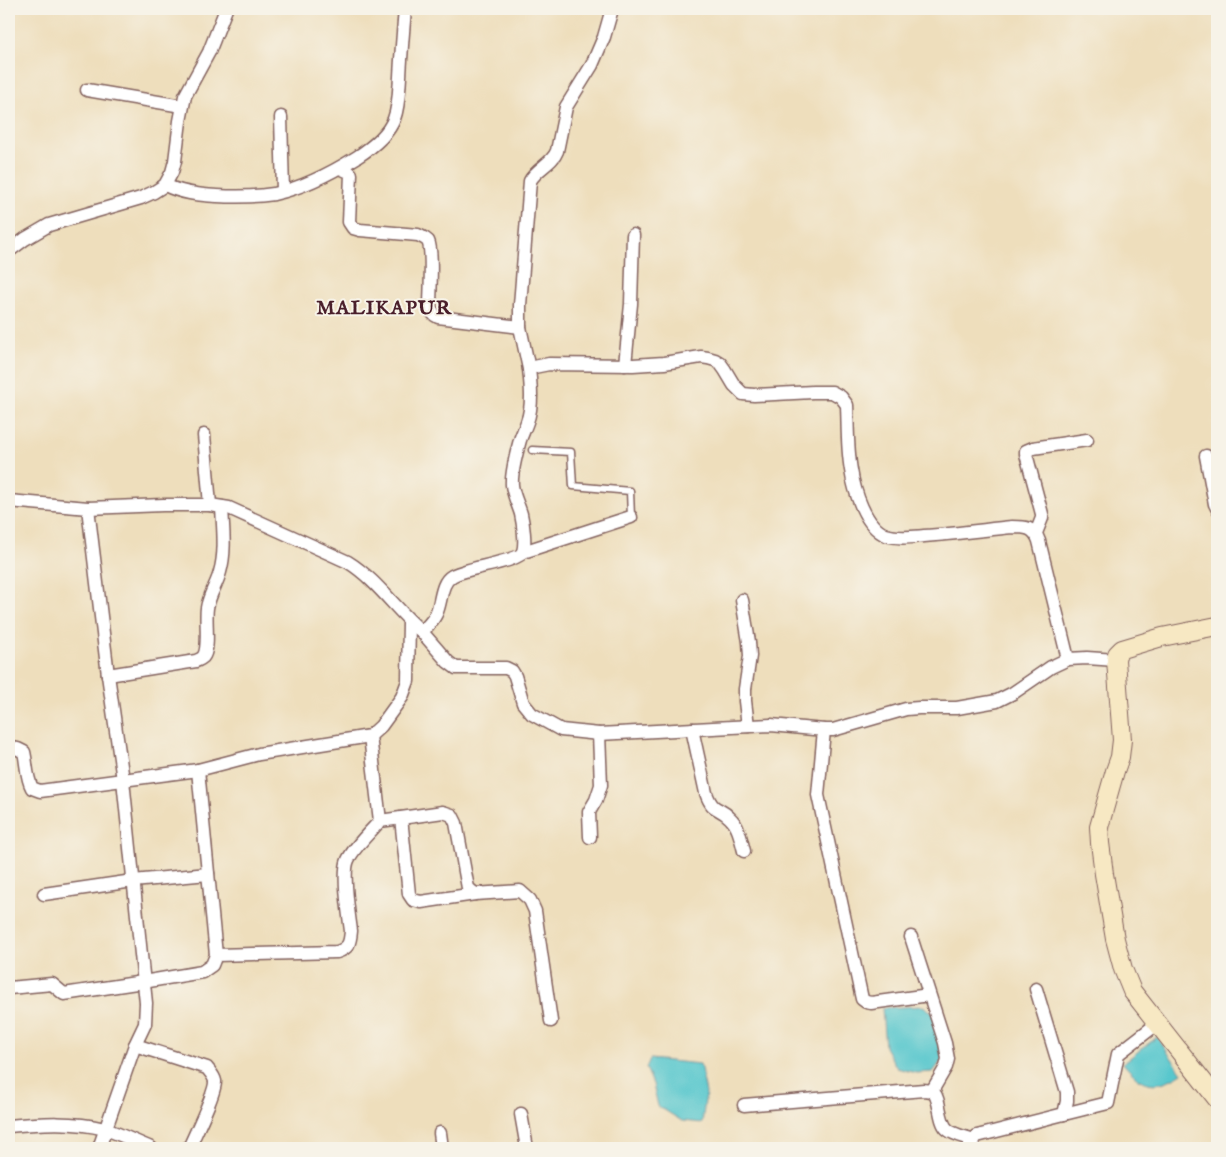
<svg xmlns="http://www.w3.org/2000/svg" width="1226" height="1157" viewBox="0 0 1226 1157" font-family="'IM FELL English',serif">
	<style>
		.water { fill: #59c7cd; stroke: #52737c }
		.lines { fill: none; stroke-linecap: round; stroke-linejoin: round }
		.lane-casing { stroke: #83625e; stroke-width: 9 }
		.street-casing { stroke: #83625e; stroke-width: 15 }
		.secondary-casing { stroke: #83625e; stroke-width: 20 }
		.lane { stroke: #fff; stroke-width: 6 }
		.street { stroke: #fff; stroke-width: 12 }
		.secondary { stroke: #f7e8c3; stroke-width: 18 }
		.labels { text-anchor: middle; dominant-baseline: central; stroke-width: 4; stroke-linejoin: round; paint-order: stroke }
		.district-label { font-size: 20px; font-weight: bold; letter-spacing: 1px; fill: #4a1f2b; stroke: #f7f3e8 }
	</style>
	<rect width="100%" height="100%" fill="#f7f3e8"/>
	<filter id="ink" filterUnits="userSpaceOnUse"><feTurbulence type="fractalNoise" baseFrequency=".02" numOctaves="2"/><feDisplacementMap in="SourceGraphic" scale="10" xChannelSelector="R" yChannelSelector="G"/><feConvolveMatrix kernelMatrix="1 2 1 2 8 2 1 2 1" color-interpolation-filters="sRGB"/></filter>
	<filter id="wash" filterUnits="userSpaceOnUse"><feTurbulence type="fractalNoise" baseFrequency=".0096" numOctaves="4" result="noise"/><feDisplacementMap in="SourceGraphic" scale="20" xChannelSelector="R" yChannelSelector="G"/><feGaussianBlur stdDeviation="1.12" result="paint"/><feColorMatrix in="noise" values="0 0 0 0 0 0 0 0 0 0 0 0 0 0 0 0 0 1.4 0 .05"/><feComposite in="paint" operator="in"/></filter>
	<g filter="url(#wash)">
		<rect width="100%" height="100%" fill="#eedebc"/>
		<!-- water -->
		<g class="water">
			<polygon points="923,1006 935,1014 943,1059 933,1072 916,1073 897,1068 885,1047 882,1008"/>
			<path d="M1157,1037L1182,1073C1156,1090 1142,1087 1123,1063Z"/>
			<polygon points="650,1059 700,1064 706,1093 702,1123 682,1121 658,1106 653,1084 646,1068"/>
		</g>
	</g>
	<g filter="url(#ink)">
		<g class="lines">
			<defs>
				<polyline id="lane" points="532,450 571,452 573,486 630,491 631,517"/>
				<g id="street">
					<polyline points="87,90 182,106"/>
					<polyline points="281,117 283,191"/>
					<path d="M340,168L349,172L351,174L349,222L353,228L360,230L418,235C422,237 425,238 428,241C433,250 430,294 430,306C431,311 433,315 438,317L520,327"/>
					<path d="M165,185C181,193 198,195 217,196C236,197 255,197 274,194C302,188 333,172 357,157C371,148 388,135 394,119C399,106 399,91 400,77C401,55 403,32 405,9"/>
					<polyline points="9,251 25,239 49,225 141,198 154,192 165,185 172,172 175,161 180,121 185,96 209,52 226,9"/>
					<polyline points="625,365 631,304 633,235"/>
					<path d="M529,369L520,327V305L530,181C537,168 552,164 557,151L566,107L592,65L604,37L612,9"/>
					<polyline points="204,435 210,505"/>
					<polyline points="1206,456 1215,504 1217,508"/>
					<polyline points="9,501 88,508 108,675 123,780 146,1003 145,1024 135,1045 99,1148"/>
					<path d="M88,508L163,505H210L229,508L348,562C377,580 396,610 422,632C427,626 433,621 436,614C442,602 440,583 452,576C464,568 518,562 523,552C526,543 523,523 521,514C518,504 513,495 512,485C511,474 517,451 520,440C522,434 525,428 527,422C533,405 531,387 529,369L534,367L549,364L633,365L664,363L701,357L708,358L715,360L720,363L725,370L734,385L743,394L754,395L813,392H832L841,397L847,405C848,426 847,448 851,470C854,490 865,527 886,535C898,539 912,537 924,536C954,534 983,530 1012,527C1026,527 1034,527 1039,541L1068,659L1087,658L1116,660"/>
					<polyline points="1036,533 1042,518 1042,514 1026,454 1026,451 1033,448 1087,440"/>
					<polyline points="523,552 631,517"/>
					<polyline points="742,600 749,642 750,656 745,689 745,701 748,726"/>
					<polyline points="422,632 448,662 456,668 506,668 512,671 515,676 523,703 532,714 561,730 599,734 771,725 824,730 833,730 906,709 919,708 957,708 997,701 1013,693 1051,667 1068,659"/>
					<path d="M108,675L196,661C198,660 201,659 203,657C210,649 205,620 207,608C209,595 217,584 220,572C226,551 223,529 222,507"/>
					<path d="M692,729L706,793C713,813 719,806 730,818C739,826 741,840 744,851"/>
					<polyline points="824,730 818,795 862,999 866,1002 871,1003 929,995"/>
					<polyline points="370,736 380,821"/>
					<path d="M9,747L18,749L24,752C27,764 26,777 32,788L40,791L198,770L259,754L370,736L381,726L402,697L408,681L409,621"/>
					<polyline points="401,818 409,894 413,900 421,902 475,894"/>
					<polyline points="590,837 589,812 596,800 601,785 599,734"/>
					<polyline points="44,894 133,881 208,874"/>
					<polyline points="911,937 945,1043 948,1059 946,1067 932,1091"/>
					<path d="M216,955L337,952C349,948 350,943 351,931C349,915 342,873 348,860C354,847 370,832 380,821L443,812L452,815L456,823L468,888L475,894L520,891L530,900L535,911L551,1021"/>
					<polyline points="9,988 52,984 64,994 143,982 202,972 212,965 216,955 198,770"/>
					<path d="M135,1045L207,1068C210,1072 214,1076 215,1081C216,1092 194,1136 189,1148"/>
					<path d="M744,1105L924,1090C925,1090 931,1091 932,1091C941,1097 938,1120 947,1129C953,1135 966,1137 974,1140"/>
					<polyline points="521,1114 527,1148"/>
					<polyline points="1064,1114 1108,1103 1118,1054 1158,1023"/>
					<path d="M9,1126C41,1123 73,1121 105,1129C120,1134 136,1142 151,1148"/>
					<polyline points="440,1133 442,1148"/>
					<polyline points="970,1148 970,1144 977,1136 1064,1114 1067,1101 1067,1092 1036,989"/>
				</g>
				<polyline id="secondary" points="1217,626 1162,637 1122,649 1117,654 1116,660 1122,740 1120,757 1115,771 1099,827 1100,843 1104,874 1115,939 1123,969 1132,991 1217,1099"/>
			</defs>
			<!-- lane casing -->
			<use href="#lane" class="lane-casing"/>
			<!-- street casing -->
			<use href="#street" class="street-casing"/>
			<!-- secondary casing -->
			<use href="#secondary" class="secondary-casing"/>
			<!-- lane -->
			<use href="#lane" class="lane"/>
			<!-- street -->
			<use href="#street" class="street"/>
			<!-- secondary -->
			<use href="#secondary" class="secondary"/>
		</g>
	</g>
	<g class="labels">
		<!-- district labels -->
		<g class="district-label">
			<text x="384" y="308">MALIKAPUR</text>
		</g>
	</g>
	<!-- margin -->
	<rect width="1226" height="1157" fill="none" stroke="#f7f3e8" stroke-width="30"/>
</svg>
